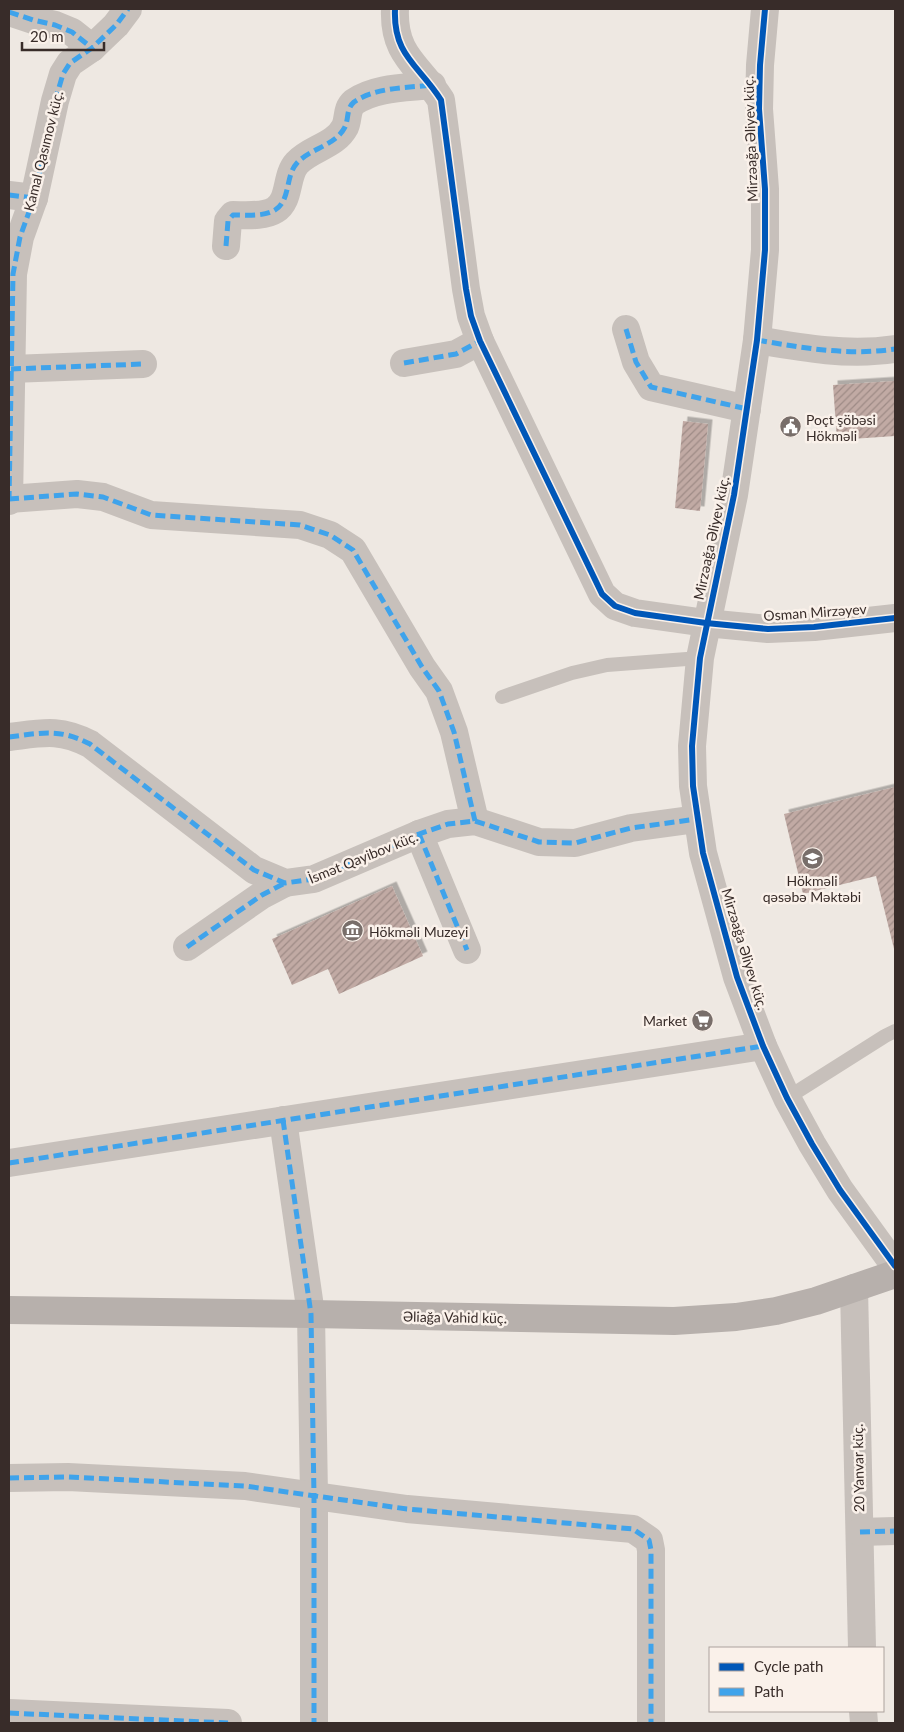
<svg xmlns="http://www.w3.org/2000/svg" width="904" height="1732" viewBox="0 0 904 1732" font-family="Lato,sans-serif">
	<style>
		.building { fill: url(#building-hatch); filter: url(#shadow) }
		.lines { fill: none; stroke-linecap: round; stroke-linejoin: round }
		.lane { stroke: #c7c0bb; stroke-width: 14 }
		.street { stroke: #c7c0bb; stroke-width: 28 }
		.secondary { stroke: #b7b0ac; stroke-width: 28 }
		.quiet { stroke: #3fa3eb; stroke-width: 5; stroke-dasharray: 10 5; stroke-linecap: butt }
		.cycleway-casing { stroke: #faf1ea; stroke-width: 9 }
		.cycleway { stroke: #0057b8; stroke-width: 6 }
		.labels { text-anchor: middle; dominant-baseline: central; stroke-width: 5; stroke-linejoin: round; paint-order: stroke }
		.street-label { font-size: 14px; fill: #382c29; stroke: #faf1ea }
		.poi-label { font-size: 14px; fill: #382c29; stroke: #faf1ea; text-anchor: start }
	</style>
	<defs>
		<pattern id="building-hatch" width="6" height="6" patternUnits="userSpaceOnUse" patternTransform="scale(1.25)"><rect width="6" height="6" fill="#c1aaa4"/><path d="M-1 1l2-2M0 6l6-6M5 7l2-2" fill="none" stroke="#9e8b86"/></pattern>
		<filter id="shadow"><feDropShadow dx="4.5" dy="-4.5" stdDeviation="0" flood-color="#0004"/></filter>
	</defs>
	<rect width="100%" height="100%" fill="#eee8e2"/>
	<!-- building -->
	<g class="building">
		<polygon points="895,381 895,436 837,440 833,385"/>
		<polygon points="683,421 708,424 700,511 675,508"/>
		<polygon points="895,787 895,953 876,876 803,894 784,814"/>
		<polygon points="392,886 423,956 339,994 328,969 292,985 272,939"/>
	</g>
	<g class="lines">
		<!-- lane -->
		<g class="lane">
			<polyline points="502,697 572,673 607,665 700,658"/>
			<polyline points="787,1098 885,1036 895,1031"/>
		</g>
		<!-- street -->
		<g class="street">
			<path d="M395,9C393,56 419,65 441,100L466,289L471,316L480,341L602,594L615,606L635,613L706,623L768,629L814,627L895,618"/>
			<polyline points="765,9 760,65 759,109 765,189 765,250 757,340 734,495 700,658 692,746 693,786 703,853 737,977 763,1046 787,1098 812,1144 840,1190 895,1266"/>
			<polyline points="9,12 33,20 55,25 72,32 92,48"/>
			<polyline points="9,195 34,198"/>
			<path d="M226,246L228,221L233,215C245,215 264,217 275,210C291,200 285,176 297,163C311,148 335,146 345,127C349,118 346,109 354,102C376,87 406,88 432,85"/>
			<polyline points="626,329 636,362 651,387 747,409"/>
			<path d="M757,340C803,348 848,356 895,349"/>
			<polyline points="404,363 456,354 480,341"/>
			<polyline points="11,369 143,364"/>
			<polyline points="9,499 77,494 103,497 151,515 300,525 330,535 353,550 422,667 439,691 454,732 475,821"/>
			<polyline points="9,501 13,274 20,237 34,198 55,101 63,74 70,63 92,48 116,25 128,9"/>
			<path d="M9,737C42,733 59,728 90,744L254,870L285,883L314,879L419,834L448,824L475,821L539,842L575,843L631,828L697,819"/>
			<polyline points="419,834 467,950"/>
			<polyline points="187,947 262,895 285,883"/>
			<polyline points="283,1120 311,1314 314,1496 314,1723"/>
			<polyline points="9,1163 763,1046"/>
			<polyline points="854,1288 862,1648"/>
			<polyline points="9,1478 68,1477 245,1486 407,1509 633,1529 649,1540 651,1550 651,1723"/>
			<polyline points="860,1532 895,1531"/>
			<polyline points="863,1711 864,1723"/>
			<polyline points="9,1713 228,1723"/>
		</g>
		<!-- secondary -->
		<polyline class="secondary" points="9,1310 311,1314 674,1321 736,1317 776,1311 816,1301 895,1274"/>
		<!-- quiet -->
		<g class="quiet">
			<polyline points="9,12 33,20 55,25 72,32 92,48"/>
			<polyline points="9,195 34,198"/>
			<path d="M226,246L228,221L233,215C245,215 264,217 275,210C291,200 285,176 297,163C311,148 335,146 345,127C349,118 346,109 354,102C376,87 406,88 432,85"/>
			<polyline points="626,329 636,362 651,387 747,409"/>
			<path d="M757,340C803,348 848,356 895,349"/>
			<polyline points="404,363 456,354 480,341"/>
			<polyline points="11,369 143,364"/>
			<polyline points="9,499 77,494 103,497 151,515 300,525 330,535 353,550 422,667 439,691 454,732 475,821"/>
			<polyline points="9,501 13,274 20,237 34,198 55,101 63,74 70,63 92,48 116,25 128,9"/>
			<path d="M9,737C42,733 59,728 90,744L254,870L285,883L314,879L419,834L448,824L475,821L539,842L575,843L631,828L697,819"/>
			<polyline points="419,834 467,950"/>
			<polyline points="187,947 262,895 285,883"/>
			<polyline points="283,1120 311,1314 314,1496 314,1723"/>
			<polyline points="9,1163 763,1046"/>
			<polyline points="9,1478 68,1477 245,1486 407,1509 633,1529 649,1540 651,1550 651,1723"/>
			<polyline points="860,1532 895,1531"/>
			<polyline points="9,1713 228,1723"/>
		</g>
		<defs>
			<g id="cycleway">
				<path d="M395,9C393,56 419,65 441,100L466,289L471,316L480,341L602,594L615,606L635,613L706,623L768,629L814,627L895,618"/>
				<polyline points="765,9 760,65 759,109 765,189 765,250 757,340 734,495 700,658 692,746 693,786 703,853 737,977 763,1046 787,1098 812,1144 840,1190 895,1266"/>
			</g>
		</defs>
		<!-- cycleway casing -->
		<use href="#cycleway" class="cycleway-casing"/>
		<!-- cycleway -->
		<use href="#cycleway" class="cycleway"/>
	</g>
	<!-- icons -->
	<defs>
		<symbol id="civic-disc" viewBox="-11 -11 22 22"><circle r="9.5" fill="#786e6a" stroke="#faf1ea"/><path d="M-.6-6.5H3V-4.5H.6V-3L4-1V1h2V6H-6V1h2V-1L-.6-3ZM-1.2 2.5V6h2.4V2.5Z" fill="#fff"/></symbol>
		<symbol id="school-disc" viewBox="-11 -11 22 22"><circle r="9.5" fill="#786e6a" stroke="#faf1ea"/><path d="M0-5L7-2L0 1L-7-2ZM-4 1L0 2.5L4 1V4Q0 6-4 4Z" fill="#fff"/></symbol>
		<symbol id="museum-disc" viewBox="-11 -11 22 22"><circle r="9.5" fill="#786e6a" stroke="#faf1ea"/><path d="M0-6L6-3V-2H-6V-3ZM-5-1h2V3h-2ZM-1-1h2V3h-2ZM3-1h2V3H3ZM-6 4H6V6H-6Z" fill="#fff"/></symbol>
		<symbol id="supermarket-disc" viewBox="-11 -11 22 22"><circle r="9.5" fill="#786e6a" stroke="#faf1ea"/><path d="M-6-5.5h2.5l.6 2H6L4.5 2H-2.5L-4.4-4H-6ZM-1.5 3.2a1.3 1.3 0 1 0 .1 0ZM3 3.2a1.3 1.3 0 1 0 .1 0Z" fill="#fff"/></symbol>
	</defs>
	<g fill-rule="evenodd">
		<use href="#civic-disc" x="778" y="414" width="25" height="25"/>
		<use href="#school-disc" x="800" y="846" width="25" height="25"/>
		<use href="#museum-disc" x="340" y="918" width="25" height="25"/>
		<use href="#supermarket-disc" x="690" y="1008" width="25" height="25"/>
	</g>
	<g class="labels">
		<!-- street labels -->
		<g class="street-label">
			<text transform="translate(750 139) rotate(-92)">Mirzəağa Əliyev küç.</text>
			<text transform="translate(43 151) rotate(-76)">Kamal Qasımov küç.</text>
			<text transform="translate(711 538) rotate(-78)">Mirzəağa Əliyev küç.</text>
			<text transform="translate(815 612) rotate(-4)">Osman Mirzəyev</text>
			<text transform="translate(363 857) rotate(-22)">İsmət Qayibov küç.</text>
			<text transform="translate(745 949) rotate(73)">Mirzəağa Əliyev küç.</text>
			<text transform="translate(455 1317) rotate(1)">Əliağa Vahid küç.</text>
			<text transform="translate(858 1468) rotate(-91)">20 Yanvar küç.</text>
		</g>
		<!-- poi labels -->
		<g class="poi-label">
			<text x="806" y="419">Poçt şöbəsi<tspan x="806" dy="16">Hökməli</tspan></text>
			<text x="812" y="880" text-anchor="middle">Hökməli<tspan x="812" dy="16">qəsəbə Məktəbi</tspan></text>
			<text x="369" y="931">Hökməli Muzeyi</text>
			<text x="687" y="1020" text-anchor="end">Market</text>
		</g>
	</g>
	<!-- border -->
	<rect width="904" height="1732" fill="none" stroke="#382c29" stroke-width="20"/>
	<!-- legend -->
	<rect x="709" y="1647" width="175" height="65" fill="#faf1ea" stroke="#aca29d"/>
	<rect x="719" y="1663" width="25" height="8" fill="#0057b8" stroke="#aca29d"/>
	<text x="754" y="1672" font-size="15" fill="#382c29">Cycle path</text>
	<rect x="719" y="1688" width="25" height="8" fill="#3fa3eb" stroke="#aca29d"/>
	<text x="754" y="1697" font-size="15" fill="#382c29">Path</text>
	<!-- scale -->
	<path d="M22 42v8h82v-8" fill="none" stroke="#382c29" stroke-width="2.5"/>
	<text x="30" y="42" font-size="15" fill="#382c29" stroke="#faf1ea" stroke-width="4" paint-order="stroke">20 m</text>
</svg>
